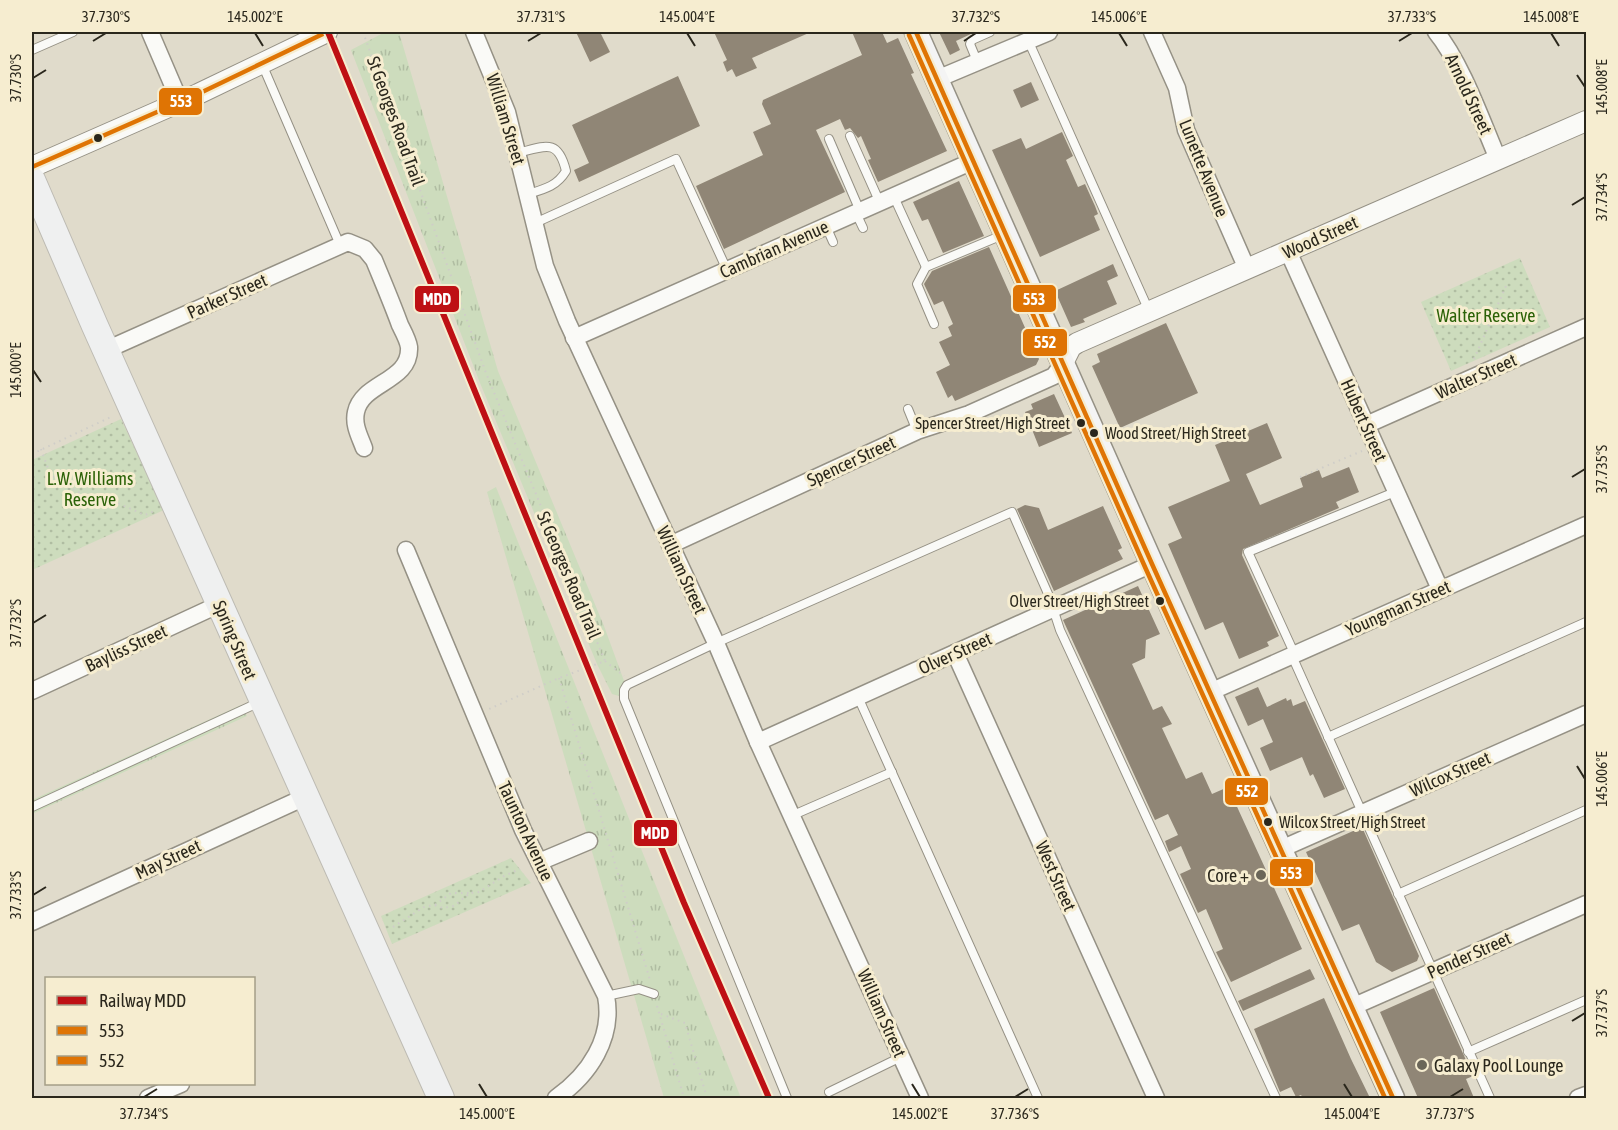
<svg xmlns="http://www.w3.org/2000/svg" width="1618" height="1130" viewBox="0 0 1618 1130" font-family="'Asap Condensed',sans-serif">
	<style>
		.grass { fill: url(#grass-tufts) }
		.park { fill: url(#park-dots) }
		.building { fill: #908676 }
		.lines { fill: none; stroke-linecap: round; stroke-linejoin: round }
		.service-casing { stroke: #959185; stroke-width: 10 }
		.minor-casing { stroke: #959185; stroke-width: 19 }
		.tertiary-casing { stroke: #959185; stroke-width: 22 }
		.secondary-casing { stroke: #959185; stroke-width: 25 }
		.primary-casing { stroke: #bdbbb3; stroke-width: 28 }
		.path { stroke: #cfcdc8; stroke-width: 2; stroke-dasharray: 1.5 4.5; stroke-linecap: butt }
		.service { stroke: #fafaf7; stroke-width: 8 }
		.minor { stroke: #fafaf7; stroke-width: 16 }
		.tertiary { stroke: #fafaf7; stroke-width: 20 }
		.secondary { stroke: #f4f4f4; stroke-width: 22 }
		.primary { stroke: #eff0f0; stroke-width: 26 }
		.bus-1-casing { stroke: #f6edd0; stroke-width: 9 }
		.bus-2-casing { stroke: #f6edd0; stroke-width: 9 }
		.bus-1 { stroke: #df7404; stroke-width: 4.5 }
		.bus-2 { stroke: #df7404; stroke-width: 4.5 }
		.rail-1-casing { stroke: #f6edd0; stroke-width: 10 }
		.rail-1 { stroke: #be1014; stroke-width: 6 }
		.ticks { fill: none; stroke: #2a271c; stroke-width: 2 }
		.bus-dot { fill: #2a271c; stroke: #f6edd0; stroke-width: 2 }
		.poi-dot { fill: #6a6659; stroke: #f6edd0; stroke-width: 2 }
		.labels { text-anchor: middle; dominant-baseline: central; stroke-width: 6; stroke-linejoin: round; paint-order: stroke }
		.bus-label { font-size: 16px; fill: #2a271c; stroke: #f6edd0; text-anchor: end }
		.street-label { font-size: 18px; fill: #2a271c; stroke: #f6edd0 }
		.park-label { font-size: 18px; fill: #2b6207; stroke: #f6edd0 }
		.poi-label { font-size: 18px; fill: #2a271c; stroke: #f6edd0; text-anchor: end }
		.line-badge { stroke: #f6edd0; stroke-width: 2 }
		.badge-label { font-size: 16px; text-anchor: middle; font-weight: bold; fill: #fff }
		.neatline { fill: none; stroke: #2a271c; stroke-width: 2 }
		.ticks-label { font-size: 15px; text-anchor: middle; fill: #2a271c }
	</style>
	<defs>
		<pattern id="grass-tufts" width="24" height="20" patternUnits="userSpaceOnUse" patternTransform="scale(1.5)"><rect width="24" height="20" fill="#cddcbd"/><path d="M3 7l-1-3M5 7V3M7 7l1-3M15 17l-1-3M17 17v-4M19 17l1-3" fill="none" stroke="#b0bda2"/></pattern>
		<pattern id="park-dots" width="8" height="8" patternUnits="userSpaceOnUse" patternTransform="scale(1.5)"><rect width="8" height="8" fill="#cddcbd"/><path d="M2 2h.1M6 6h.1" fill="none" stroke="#b0bda2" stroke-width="1.8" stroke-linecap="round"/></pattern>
	</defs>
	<rect width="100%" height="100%" fill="#e0dbcb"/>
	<!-- grass -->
	<g class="grass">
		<polygon points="385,32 399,32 498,371 604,626 627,689 626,698 612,694 597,664 480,383 351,50"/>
		<polygon points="496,487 741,1098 664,1098 487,492"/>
		<polygon points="241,705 247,716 32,814 32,800"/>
	</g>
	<!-- park -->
	<g class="park">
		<polygon points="1520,258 1550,327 1451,371 1421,302"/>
		<polygon points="121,419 164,510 32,570 32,460"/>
		<polygon points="511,858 531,883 392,944 381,916"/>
	</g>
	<!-- building -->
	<g class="building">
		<polygon points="576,32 600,32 610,52 590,62"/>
		<polygon points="714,32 811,32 752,58 757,68 736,77 732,69 727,72 723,62 727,60"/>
		<polygon points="852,32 882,32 887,43 898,38 914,73 911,74 947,151 878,182 868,160 871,159 861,136 858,138 850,128 845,130 840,119 816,130 845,192 724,249 696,186 763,155 753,132 771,124 762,104 763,100 862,55"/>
		<polygon points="939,32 975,32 956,41 960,50 950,55"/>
		<polygon points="678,76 700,126 579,182 574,170 589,163 572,125"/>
		<polygon points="1031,82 1039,100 1021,108 1013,90"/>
		<polygon points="1062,132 1073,156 1066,160 1078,187 1085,184 1095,206 1098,214 1094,216 1100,230 1040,257 992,150 1021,138 1026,149"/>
		<polygon points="959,181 984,236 943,253 928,219 922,221 913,202"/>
		<polygon points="989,247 1039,359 1036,365 955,401 952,395 948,398 936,372 950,365 939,342 952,336 948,327 953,324 943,301 934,305 924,284 932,271"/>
		<polygon points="1113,264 1118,276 1107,281 1117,304 1083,319 1085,322 1071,327 1055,291"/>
		<polygon points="1166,323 1198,393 1120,428 1092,366 1100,362 1097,354"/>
		<polygon points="1054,394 1072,433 1039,447 1025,412 1033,409 1031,404"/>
		<polygon points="1267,423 1282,458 1246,474 1260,505 1303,487 1300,478 1319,470 1322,478 1349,467 1359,492 1336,502 1339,508 1243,549 1242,555 1279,636 1267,642 1269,646 1239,659 1223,622 1205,630 1168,544 1182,538 1168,507 1230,481 1215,445"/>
		<polygon points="1025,505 1039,508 1048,530 1103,506 1122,548 1118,550 1123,559 1054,591 1017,509"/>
		<polygon points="1138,586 1160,634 1146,640 1145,658 1132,664 1153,710 1162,706 1172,724 1162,728 1186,779 1202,772 1212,794 1228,787 1302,949 1231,982 1216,952 1223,949 1206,909 1198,913 1180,874 1191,869 1181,846 1169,852 1166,844 1165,841 1178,835 1168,814 1155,820 1063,620"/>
		<polygon points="1258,687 1267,707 1286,698 1287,701 1291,699 1293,706 1305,701 1345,789 1324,798 1313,774 1310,776 1302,757 1270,771 1260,748 1273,742 1263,719 1248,726 1235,697"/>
		<polygon points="1362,827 1419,956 1417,961 1392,972 1376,962 1359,924 1342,931 1306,852"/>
		<polygon points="1310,969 1315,979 1243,1011 1238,1001"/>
		<polygon points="1434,988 1473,1076 1466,1079 1474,1098 1418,1098 1380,1012"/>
		<polygon points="1324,998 1351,1059 1370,1098 1303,1098 1301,1095 1296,1097 1291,1087 1280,1092 1254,1029"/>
	</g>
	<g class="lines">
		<defs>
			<g id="service">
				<polyline points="1028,40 1149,311"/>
				<polyline points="32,50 73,32"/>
				<polyline points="977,61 970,44 972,40 990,32"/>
				<polyline points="262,64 340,245"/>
				<polyline points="850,136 880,203"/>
				<polyline points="829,139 860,211"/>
				<path d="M518,153C545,146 558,138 566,171C557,186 545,189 528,194"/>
				<polyline points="894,197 926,267"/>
				<polyline points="856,213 863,228"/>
				<polyline points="535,223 676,159 727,270"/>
				<polyline points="826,226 833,242"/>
				<polyline points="934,324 917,284 926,267 1005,234"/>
				<polyline points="908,409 917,431"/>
				<polyline points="1295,655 1248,552 1395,492"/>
				<polyline points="1292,656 1490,1098"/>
				<polyline points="858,697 1038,1098"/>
				<polyline points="1328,737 1586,622"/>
				<polyline points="32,807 262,701"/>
				<polyline points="791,816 892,772"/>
				<polyline points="1398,894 1586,810"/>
				<polyline points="606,996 639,989 654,994"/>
				<polyline points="1468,1052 1586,1000"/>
				<polyline points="829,1092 901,1057"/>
				<polyline points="787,1098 624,699 624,690 627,685 716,643 1012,512 1049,596 1060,630 1276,1098"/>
			</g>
			<g id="minor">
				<polyline points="150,32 180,102"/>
				<polyline points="474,32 507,112 545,266 567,321 716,643 758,742 920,1098"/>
				<polyline points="1152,32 1177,88 1186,130 1247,269"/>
				<path d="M1436,32C1461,62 1482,122 1498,159"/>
				<polyline points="937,79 1049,32"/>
				<polyline points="1288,251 1440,589"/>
				<polyline points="574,338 973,161"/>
				<path d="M106,350L348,242L365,249L374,260C383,282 392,303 400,325C403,331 408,340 409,347C411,382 362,382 356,412C353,425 360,437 364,448"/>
				<polyline points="1366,425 1586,327"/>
				<polyline points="670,545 917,431 969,414 1054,376 1063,363"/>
				<path d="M406,550L523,830L606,996C614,1038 589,1075 556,1098"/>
				<polyline points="955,653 1156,1098"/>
				<polyline points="32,691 220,604"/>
				<polyline points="1210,692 1586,525"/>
				<polyline points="758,742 1152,564"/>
				<polyline points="1281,849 1586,714"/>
				<polyline points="539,862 589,841"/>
				<polyline points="32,922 305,797"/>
				<polyline points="1352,1007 1586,904"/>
				<polyline points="148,1098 181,1084"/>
				<polyline points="1578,1098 1586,1095"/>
			</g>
			<g id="tertiary">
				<polyline points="32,167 198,94 327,32"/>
				<polyline points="1063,363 1071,347 1077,343 1586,121"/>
			</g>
			<polyline id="secondary" points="916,32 1152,564 1393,1098"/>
			<polyline id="primary" points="32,180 95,326 441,1098"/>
		</defs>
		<!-- service casing -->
		<use href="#service" class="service-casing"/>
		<!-- minor casing -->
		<use href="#minor" class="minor-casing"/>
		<!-- tertiary casing -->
		<use href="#tertiary" class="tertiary-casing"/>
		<!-- secondary casing -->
		<use href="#secondary" class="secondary-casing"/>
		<!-- primary casing -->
		<use href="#primary" class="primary-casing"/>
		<!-- path -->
		<g class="path">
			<polyline points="363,32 486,373 605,661 559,678 489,709"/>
			<polyline points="1474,359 1506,286"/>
			<polyline points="41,449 49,471 56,480 82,494 108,499 145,515 156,510"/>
			<polyline points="32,454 113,416"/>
			<polyline points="1300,477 1362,451"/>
			<polyline points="605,661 624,676"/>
			<polyline points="559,678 650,980"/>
			<polyline points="435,905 451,893 470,893"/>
			<polyline points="393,927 424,907 434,905 443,908 454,906 470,893 479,892 504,876 520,869"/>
			<polyline points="657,1006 684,1098"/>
			<polyline points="661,1014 685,1023 707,1098"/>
		</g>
		<!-- service -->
		<use href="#service" class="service"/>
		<!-- minor -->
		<use href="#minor" class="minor"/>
		<!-- tertiary -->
		<use href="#tertiary" class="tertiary"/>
		<!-- secondary -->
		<use href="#secondary" class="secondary"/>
		<!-- primary -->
		<use href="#primary" class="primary"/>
		<defs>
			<g id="bus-1">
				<polyline points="916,32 1152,564 1393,1098"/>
				<polyline points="32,167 198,94 327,32"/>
			</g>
			<polyline id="bus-2" points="909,35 1145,567 1385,1098"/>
		</defs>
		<!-- bus-1 casing -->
		<use href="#bus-1" class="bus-1-casing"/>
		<!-- bus-2 casing -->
		<use href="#bus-2" class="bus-2-casing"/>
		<!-- bus-1 -->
		<use href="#bus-1" class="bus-1"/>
		<!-- bus-2 -->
		<use href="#bus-2" class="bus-2"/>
		<defs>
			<polyline id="rail-1" points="328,32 684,903 769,1098"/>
		</defs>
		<!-- rail-1 casing -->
		<use href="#rail-1" class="rail-1-casing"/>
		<!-- rail-1 -->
		<use href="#rail-1" class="rail-1"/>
	</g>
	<!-- ticks -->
	<path class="ticks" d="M255,33L263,46M687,33L695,46M1119,33L1127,46M1551,33L1559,46M93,41L106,33M528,41L541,33M964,41L976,33M1399,41L1412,33M1577,75L1585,87M33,78L46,70M1572,205L1585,197M33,370L41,382M1572,477L1585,469M33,623L46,615M1577,766L1585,779M33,895L46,887M1572,1021L1585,1013M479,1084L487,1097M912,1084L920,1097M1344,1084L1352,1097M144,1097L157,1089M1015,1097L1028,1089M1450,1097L1463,1089"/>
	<!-- markers -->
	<g class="bus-dot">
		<circle cx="98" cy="138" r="5"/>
		<circle cx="1081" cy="423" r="5"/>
		<circle cx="1094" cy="433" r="5"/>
		<circle cx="1160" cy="601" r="5"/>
		<circle cx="1268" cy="822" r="5"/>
	</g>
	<g class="poi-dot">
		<circle cx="1261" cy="875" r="6"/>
		<circle cx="1422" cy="1065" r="6"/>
	</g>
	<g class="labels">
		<!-- bus labels -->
		<g class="bus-label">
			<text x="1070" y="423">Spencer Street/High Street</text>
			<text x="1105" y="433" text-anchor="start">Wood Street/High Street</text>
			<text x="1149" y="601">Olver Street/High Street</text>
			<text x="1279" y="822" text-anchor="start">Wilcox Street/High Street</text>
		</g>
		<!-- street labels -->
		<g class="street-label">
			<text transform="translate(1469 94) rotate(65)">Arnold Street</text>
			<text transform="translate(506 119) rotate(73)">William Street</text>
			<text transform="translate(396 121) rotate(70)">St Georges Road Trail</text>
			<text transform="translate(1204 168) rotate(68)">Lunette Avenue</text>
			<text transform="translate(1320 237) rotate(-24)">Wood Street</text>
			<text transform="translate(774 249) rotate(-24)">Cambrian Avenue</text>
			<text transform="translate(227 296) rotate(-24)">Parker Street</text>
			<text transform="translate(1476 376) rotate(-24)">Walter Street</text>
			<text transform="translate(1364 420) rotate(66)">Hubert Street</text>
			<text transform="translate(851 461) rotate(-25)">Spencer Street</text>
			<text transform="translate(682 570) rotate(65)">William Street</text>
			<text transform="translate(569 575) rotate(67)">St Georges Road Trail</text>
			<text transform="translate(1398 608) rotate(-24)">Youngman Street</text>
			<text transform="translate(235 640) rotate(67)">Spring Street</text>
			<text transform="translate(126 648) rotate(-25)">Bayliss Street</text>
			<text transform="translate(955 653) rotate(-24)">Olver Street</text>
			<text transform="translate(1450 774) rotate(-24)">Wilcox Street</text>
			<text transform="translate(526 831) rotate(65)">Taunton Avenue</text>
			<text transform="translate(168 859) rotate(-25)">May Street</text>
			<text transform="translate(1056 876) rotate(66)">West Street</text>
			<text transform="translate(1469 955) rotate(-24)">Pender Street</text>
			<text transform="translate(882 1013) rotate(66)">William Street</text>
		</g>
		<!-- park labels -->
		<g class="park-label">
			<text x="1486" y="315">Walter Reserve</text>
			<text x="90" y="478">L.W. Williams<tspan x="90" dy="21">Reserve</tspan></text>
		</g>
		<!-- poi labels -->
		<g class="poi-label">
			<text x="1249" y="875">Core +</text>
			<text x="1434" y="1065" text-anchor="start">Galaxy Pool Lounge</text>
		</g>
	</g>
	<g class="line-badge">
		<rect x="158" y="87" width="45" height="29" rx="6" fill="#df7404"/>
		<rect x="1012" y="284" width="45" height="29" rx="6" fill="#df7404"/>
		<rect x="414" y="285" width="46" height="28" rx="6" fill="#be1014"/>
		<rect x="1022" y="328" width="46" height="29" rx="6" fill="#df7404"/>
		<rect x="1224" y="777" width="45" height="29" rx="6" fill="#df7404"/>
		<rect x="633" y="819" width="45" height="28" rx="6" fill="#be1014"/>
		<rect x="1269" y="858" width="45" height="29" rx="6" fill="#df7404"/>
	</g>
	<g class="badge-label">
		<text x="181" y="107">553</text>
		<text x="1034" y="305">553</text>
		<text x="437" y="305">MDD</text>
		<text x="1045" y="348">552</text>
		<text x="1247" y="797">552</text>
		<text x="655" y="839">MDD</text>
		<text x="1291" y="879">553</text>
	</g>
	<!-- border -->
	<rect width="1618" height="1130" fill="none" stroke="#f6edd0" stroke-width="66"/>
	<!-- legend -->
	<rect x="45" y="977" width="210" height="108" fill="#f6edd0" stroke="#a49e88" stroke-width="1.5"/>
	<rect x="57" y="996" width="30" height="9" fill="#be1014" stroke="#a49e88" stroke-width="1.5"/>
	<text x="99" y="1007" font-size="18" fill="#2a271c">Railway MDD</text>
	<rect x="57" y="1026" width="30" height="9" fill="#df7404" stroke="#a49e88" stroke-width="1.5"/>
	<text x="99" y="1037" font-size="18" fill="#2a271c">553</text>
	<rect x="57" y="1056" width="30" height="9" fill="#df7404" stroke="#a49e88" stroke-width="1.5"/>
	<text x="99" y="1067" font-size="18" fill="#2a271c">552</text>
	<rect x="33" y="33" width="1552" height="1064" class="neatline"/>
	<g class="ticks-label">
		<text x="106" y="22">37.730°S</text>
		<text x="255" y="22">145.002°E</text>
		<text x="541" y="22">37.731°S</text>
		<text x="687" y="22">145.004°E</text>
		<text x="976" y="22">37.732°S</text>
		<text x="1119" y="22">145.006°E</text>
		<text x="1412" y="22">37.733°S</text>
		<text x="1551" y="22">145.008°E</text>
		<text transform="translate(16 78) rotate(-90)" y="5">37.730°S</text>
		<text transform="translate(1602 87) rotate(-90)" y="5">145.008°E</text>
		<text transform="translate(1602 197) rotate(-90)" y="5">37.734°S</text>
		<text transform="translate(16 370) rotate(-90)" y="5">145.000°E</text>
		<text transform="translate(1602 469) rotate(-90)" y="5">37.735°S</text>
		<text transform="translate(16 623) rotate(-90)" y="5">37.732°S</text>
		<text transform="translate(1602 779) rotate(-90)" y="5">145.006°E</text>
		<text transform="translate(16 895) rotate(-90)" y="5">37.733°S</text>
		<text transform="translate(1602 1013) rotate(-90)" y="5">37.737°S</text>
		<text x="144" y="1119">37.734°S</text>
		<text x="487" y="1119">145.000°E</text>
		<text x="920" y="1119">145.002°E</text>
		<text x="1015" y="1119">37.736°S</text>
		<text x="1352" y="1119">145.004°E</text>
		<text x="1450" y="1119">37.737°S</text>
	</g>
</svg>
